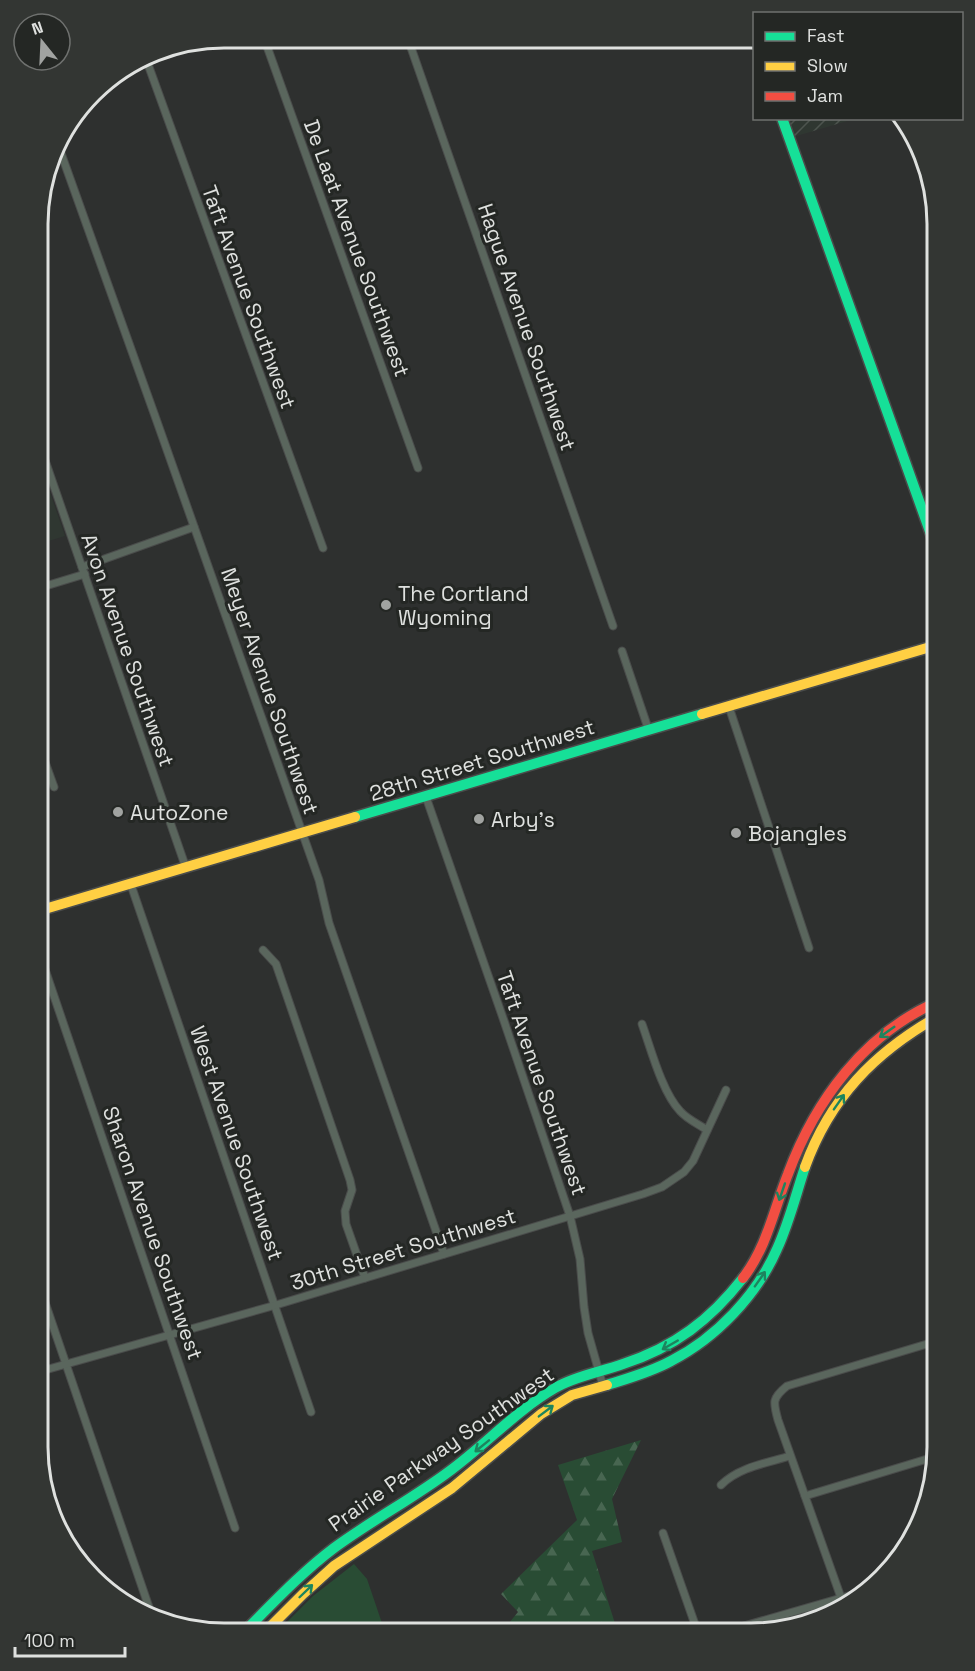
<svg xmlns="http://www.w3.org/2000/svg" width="975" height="1671" viewBox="0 0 975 1671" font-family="'Space Grotesk',sans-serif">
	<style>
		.built { fill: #2f3731 }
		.industrial { fill: url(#industrial-furrows) }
		.forest { fill: url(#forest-firs) }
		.park { fill: #294c34 }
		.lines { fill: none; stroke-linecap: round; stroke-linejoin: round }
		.street-casing { stroke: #4a4c4b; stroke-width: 9 }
		.fast-casing { stroke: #4a4c4b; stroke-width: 13 }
		.slow-casing { stroke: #4a4c4b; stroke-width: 13 }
		.jam-casing { stroke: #4a4c4b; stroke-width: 13 }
		.street { stroke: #5a665d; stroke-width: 7 }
		.fast { stroke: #16e098; stroke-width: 10 }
		.slow { stroke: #ffcf43; stroke-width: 10 }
		.jam { stroke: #f24e42; stroke-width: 10 }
		.oneway { stroke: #1d845e }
		.poi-dot { fill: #a1a3a1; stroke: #242724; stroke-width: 2 }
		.labels { text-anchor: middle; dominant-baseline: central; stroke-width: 6; stroke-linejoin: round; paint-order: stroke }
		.street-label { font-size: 21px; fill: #dfe1df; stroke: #242724 }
		.poi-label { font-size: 21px; fill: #dfe1df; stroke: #242724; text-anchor: start }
		.rim { fill: none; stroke: #dfe1df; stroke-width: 3 }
	</style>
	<defs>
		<pattern id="industrial-furrows" width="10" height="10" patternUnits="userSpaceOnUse" patternTransform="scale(1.5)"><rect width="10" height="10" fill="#2f3731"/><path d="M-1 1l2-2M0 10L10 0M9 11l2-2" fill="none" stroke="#4d544e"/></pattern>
		<pattern id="forest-firs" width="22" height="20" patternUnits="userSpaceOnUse" patternTransform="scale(1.5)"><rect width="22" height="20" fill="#294c34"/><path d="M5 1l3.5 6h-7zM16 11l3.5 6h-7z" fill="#486651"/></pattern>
	</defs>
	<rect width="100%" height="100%" fill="#2e302f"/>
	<!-- built -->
	<polygon class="built" points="39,461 65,536 39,544"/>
	<!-- industrial -->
	<polygon class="industrial" points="787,118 854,119 793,137"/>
	<!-- forest -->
	<polygon class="forest" points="641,1440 612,1499 622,1542 592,1551 618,1633 501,1633 518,1612 501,1594 577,1520 558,1465"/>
	<!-- park -->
	<polygon class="park" points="354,1564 367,1579 385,1632 277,1632 313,1596"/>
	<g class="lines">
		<defs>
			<g id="street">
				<polyline points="264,38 418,468"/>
				<polyline points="408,39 613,626"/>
				<polyline points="145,56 323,548"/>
				<polyline points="57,142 155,416 319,880 329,923 444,1254"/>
				<polyline points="39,443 186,868"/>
				<polyline points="82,567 194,527"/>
				<polyline points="39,588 85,574"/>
				<polyline points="622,651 649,731"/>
				<polyline points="729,707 809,948"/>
				<polyline points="38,743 54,787"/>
				<polyline points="426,797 504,1021 570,1216 580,1259 584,1307 588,1333 603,1386"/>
				<polyline points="131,885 311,1412"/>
				<polyline points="38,949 235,1528"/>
				<polyline points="263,950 276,964 350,1180 352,1190 345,1211 346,1224 365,1278"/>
				<path d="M642,1024C651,1049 662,1092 680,1111C687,1119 698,1124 707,1130"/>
				<polyline points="38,1282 153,1619"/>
				<polyline points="38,1372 276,1305 643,1194 662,1187 684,1172 693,1161 726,1090"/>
				<path d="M721,1485C739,1467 767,1463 790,1456"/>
				<polyline points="805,1496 937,1456"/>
				<polyline points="663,1533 698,1633"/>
				<path d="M844,1606L778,1420C773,1402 772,1398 787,1386L937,1341"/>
				<polyline points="720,1633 869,1590"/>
			</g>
			<g id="fast">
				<polyline points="754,41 754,43"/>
				<polyline points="782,118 937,551"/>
				<polyline points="355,817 702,714"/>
				<path d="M607,1385C629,1378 651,1372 671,1361C716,1338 757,1295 777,1249C789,1223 796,1194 805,1167"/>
				<path d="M244,1632C273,1603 301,1573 334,1548C372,1520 414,1498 451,1470C486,1444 517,1410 555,1388C575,1376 601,1372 623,1364C675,1347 710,1320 743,1278"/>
			</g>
			<g id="slow">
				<polyline points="702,714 937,645"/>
				<polyline points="38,911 355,817"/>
				<path d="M805,1167C830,1098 874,1053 937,1017"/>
				<polyline points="265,1632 303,1594 334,1566 452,1488 541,1414 572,1395 607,1385"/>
			</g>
			<path id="jam" d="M743,1278C767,1247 774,1209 788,1174C815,1101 864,1034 937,1002"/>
		</defs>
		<!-- street casing -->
		<use href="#street" class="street-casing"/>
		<!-- fast casing -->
		<use href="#fast" class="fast-casing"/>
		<!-- slow casing -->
		<use href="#slow" class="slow-casing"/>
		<!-- jam casing -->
		<use href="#jam" class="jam-casing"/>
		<!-- street -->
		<use href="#street" class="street"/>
		<!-- fast -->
		<use href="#fast" class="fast"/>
		<!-- slow -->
		<use href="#slow" class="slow"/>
		<!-- jam -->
		<use href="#jam" class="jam"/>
	</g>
	<!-- one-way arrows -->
	<defs><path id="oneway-shaft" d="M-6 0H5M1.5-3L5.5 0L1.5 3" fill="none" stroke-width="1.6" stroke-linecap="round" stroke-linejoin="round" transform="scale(1.5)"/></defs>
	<g class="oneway">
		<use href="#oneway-shaft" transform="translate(887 1032) rotate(145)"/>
		<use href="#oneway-shaft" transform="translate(839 1102) rotate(-55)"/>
		<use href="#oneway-shaft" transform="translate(782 1192) rotate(109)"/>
		<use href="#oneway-shaft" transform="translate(760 1279) rotate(-55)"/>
		<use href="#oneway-shaft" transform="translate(670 1345) rotate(150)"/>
		<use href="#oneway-shaft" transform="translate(546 1411) rotate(-37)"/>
		<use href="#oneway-shaft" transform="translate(482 1446) rotate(141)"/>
		<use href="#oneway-shaft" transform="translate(306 1591) rotate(-44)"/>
	</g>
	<!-- markers -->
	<g class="poi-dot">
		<circle cx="386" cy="605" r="6"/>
		<circle cx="118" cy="812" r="6"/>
		<circle cx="479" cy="819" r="6"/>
		<circle cx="736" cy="833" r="6"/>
	</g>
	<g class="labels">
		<!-- street labels -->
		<g class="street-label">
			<text transform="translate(357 248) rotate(70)">De Laat Avenue Southwest</text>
			<text transform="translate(249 297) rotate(70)">Taft Avenue Southwest</text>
			<text transform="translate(527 327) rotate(71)">Hague Avenue Southwest</text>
			<text transform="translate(128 650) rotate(71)">Avon Avenue Southwest</text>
			<text transform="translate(270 691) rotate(71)">Meyer Avenue Southwest</text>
			<text transform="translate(482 760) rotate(-17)">28th Street Southwest</text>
			<text transform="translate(542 1083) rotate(71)">Taft Avenue Southwest</text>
			<text transform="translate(237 1143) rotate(71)">West Avenue Southwest</text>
			<text transform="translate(153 1233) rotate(71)">Sharon Avenue Southwest</text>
			<text transform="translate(403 1249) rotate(-17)">30th Street Southwest</text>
			<text transform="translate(441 1449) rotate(-35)">Prairie Parkway Southwest</text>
		</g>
		<!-- poi labels -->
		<g class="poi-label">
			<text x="398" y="593">The Cortland<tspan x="398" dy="24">Wyoming</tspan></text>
			<text x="130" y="812">AutoZone</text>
			<text x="491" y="819">Arby's</text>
			<text x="748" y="833">Bojangles</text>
		</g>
	</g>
	<!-- crop -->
	<path d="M0 0H975V1671H0ZM224 48H751A176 176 0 0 1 927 224V1447A176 176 0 0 1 751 1623H224A176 176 0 0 1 48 1447V224A176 176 0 0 1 224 48Z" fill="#333633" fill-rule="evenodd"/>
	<path class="rim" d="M224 48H751A176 176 0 0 1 927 224V1447A176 176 0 0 1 751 1623H224A176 176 0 0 1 48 1447V224A176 176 0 0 1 224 48Z"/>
	<!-- legend -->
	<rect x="753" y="12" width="210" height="108" fill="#242724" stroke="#6f716f" stroke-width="1.5"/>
	<rect x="765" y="32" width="30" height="9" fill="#16e098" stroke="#6f716f" stroke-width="1.5"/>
	<text x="807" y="42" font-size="18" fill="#dfe1df">Fast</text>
	<rect x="765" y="62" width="30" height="9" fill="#ffcf43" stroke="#6f716f" stroke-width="1.5"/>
	<text x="807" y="72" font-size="18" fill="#dfe1df">Slow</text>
	<rect x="765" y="92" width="30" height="9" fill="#f24e42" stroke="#6f716f" stroke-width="1.5"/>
	<text x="807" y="102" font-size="18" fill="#dfe1df">Jam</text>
	<!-- north arrow -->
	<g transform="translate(42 42) rotate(342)"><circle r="28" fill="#242724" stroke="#6f716f" stroke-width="1.5"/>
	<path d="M0-4.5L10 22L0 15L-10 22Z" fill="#a1a3a1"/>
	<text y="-9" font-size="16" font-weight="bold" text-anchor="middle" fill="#dfe1df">N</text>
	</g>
	<!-- scale -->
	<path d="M15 1647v9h110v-9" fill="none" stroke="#dfe1df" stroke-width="3"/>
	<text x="24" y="1647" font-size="18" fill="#dfe1df" stroke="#242724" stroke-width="4.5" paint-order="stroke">100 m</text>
</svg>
